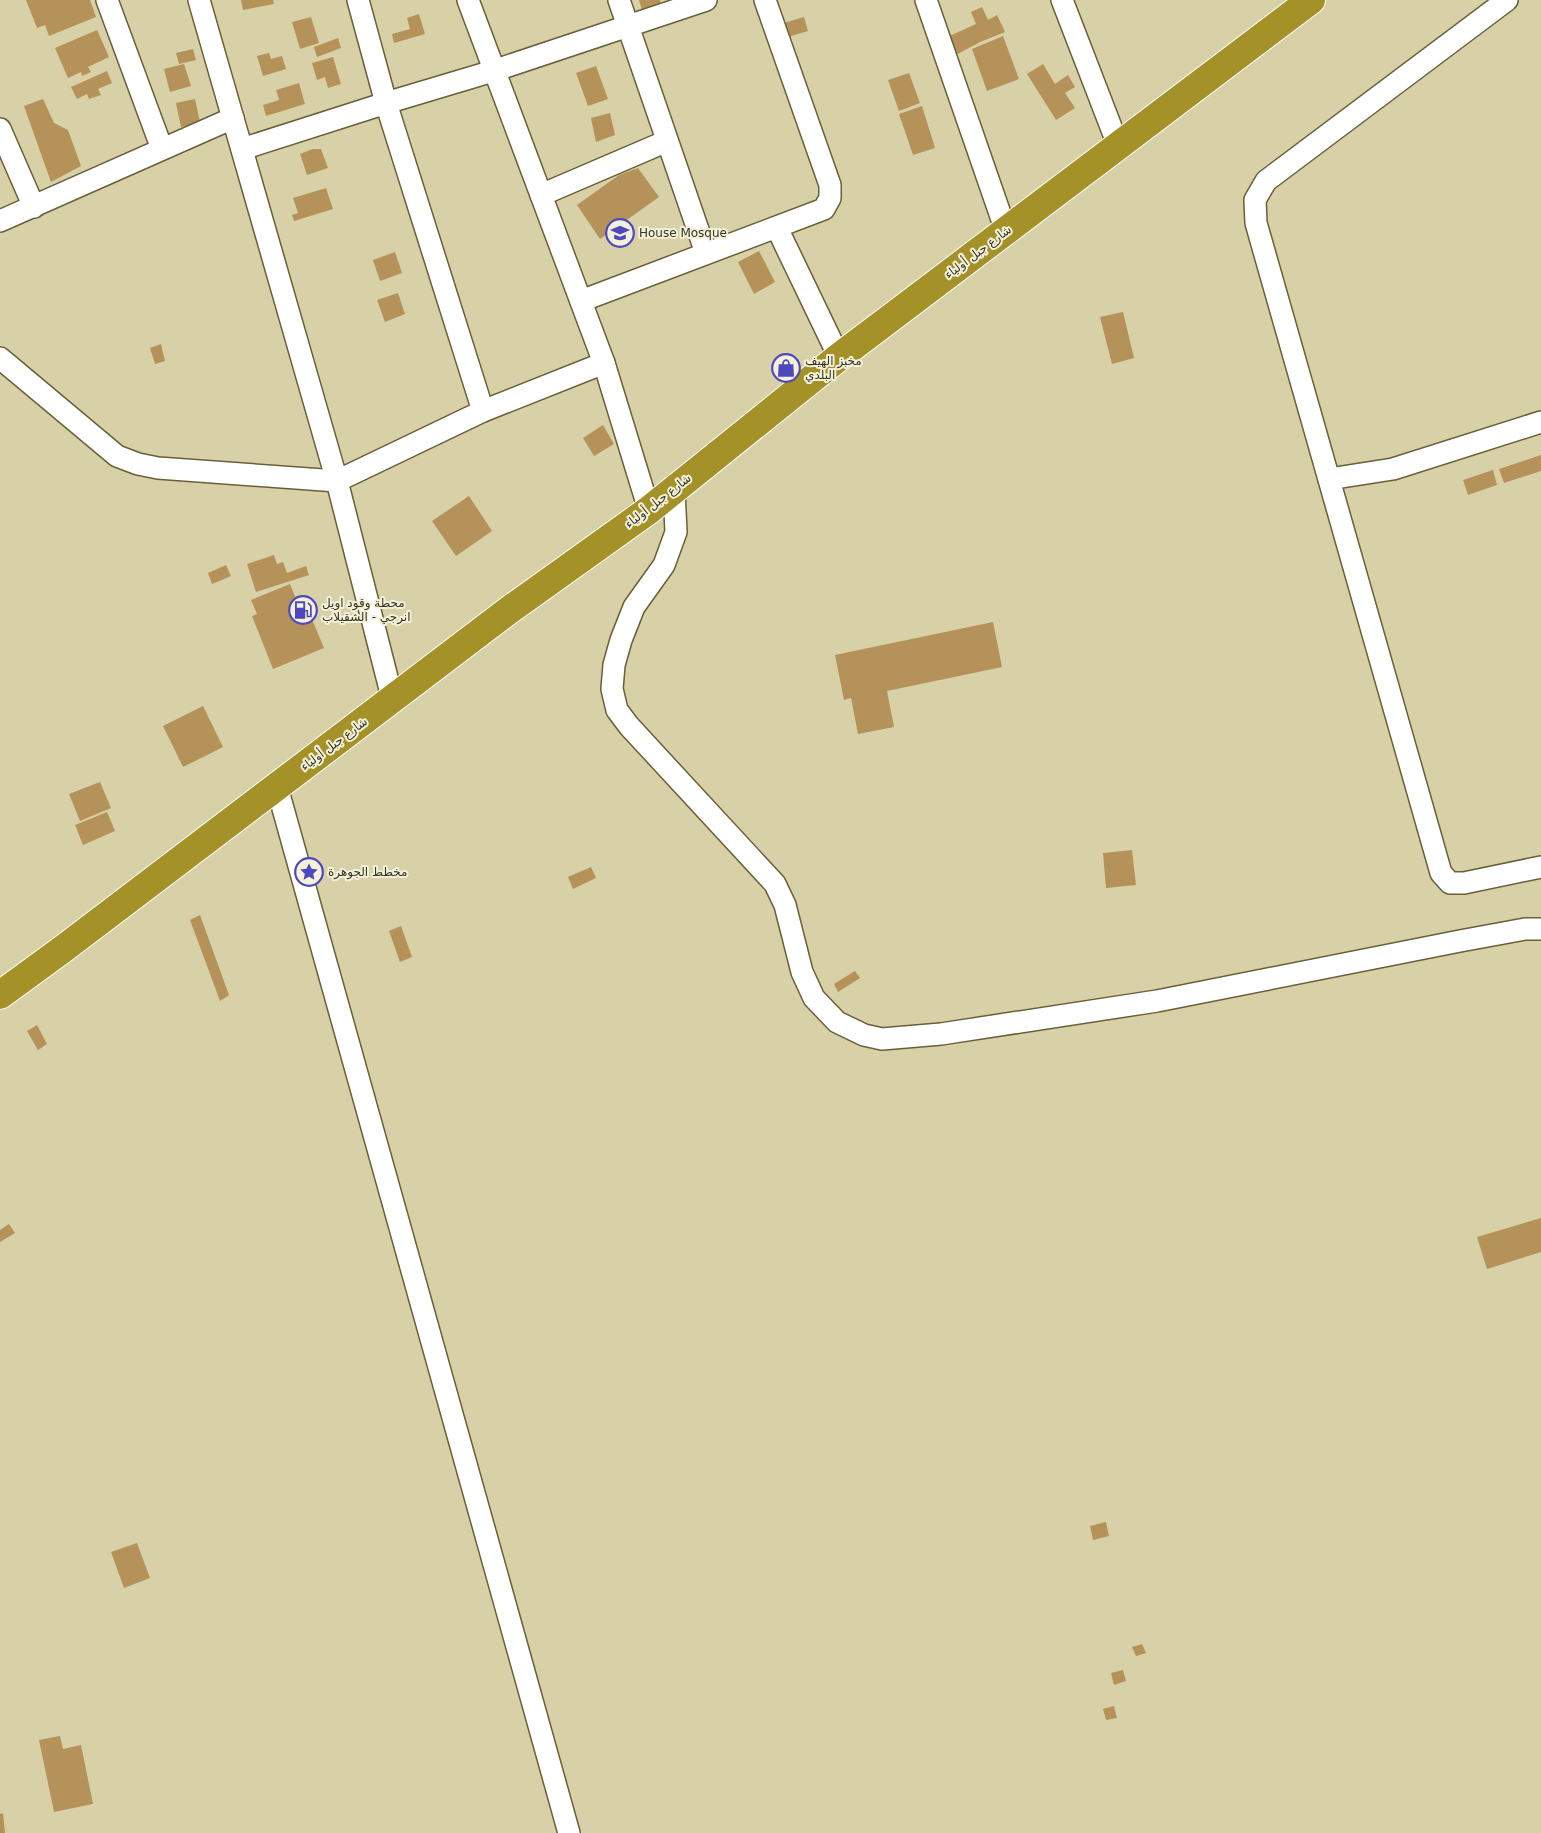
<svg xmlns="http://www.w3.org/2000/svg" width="1541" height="1833" viewBox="0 0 1541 1833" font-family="'DejaVu Sans',Cairo,sans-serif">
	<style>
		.building { fill: #b5925a }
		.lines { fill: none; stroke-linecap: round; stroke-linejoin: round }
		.street-casing { stroke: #676039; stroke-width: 24 }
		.highway-casing { stroke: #fff; stroke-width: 30 }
		.street { stroke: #fff; stroke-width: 21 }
		.highway { stroke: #a49229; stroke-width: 28 }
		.labels { text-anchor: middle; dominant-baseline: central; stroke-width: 4; stroke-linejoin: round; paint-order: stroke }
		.poi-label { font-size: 12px; fill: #363322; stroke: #f4f1db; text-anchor: start }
		.street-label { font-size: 12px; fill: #363322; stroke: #f4f1db }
	</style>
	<rect width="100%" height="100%" fill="#d8d0a6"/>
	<!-- building -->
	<g class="building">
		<polygon points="26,0 90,0 96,17 49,36 45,25 37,28"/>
		<polygon points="241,0 273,0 274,4 243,10"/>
		<polygon points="639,0 660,0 661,4 642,10"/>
		<polygon points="982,7 988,20 997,15 1005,32 980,42 954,56 945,38 976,24 971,12"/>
		<polygon points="419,14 425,34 394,43 392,34 410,29 407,18"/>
		<polygon points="311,17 319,43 300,49 292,22"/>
		<polygon points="804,17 808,31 781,39 777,25"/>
		<polygon points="97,30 109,57 88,67 91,72 82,76 81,72 68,78 55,48"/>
		<polygon points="1003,36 1019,79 987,91 972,49"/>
		<polygon points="338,38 341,48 317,57 314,47"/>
		<polygon points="193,49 196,60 179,64 176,53"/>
		<polygon points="269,53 271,59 282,56 286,69 263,76 257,56"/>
		<polygon points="333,57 341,84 328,88 325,77 317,80 312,63"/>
		<polygon points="184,64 191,86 170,92 164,69"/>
		<polygon points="1043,64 1055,84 1068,75 1075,87 1065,93 1075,108 1056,120 1027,74"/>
		<polygon points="596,66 608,99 588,106 576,73"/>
		<polygon points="107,71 112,83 98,89 101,95 89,99 87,94 77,99 71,87"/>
		<polygon points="909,73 920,103 899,111 888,80"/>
		<polygon points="299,83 305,104 266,116 263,105 279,100 276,90"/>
		<polygon points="43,99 54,123 68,130 81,166 51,182 24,106"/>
		<polygon points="195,99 200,122 181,127 176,103"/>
		<polygon points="922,106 935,148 913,155 899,114"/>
		<polygon points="610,113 615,135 596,142 591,118"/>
		<polygon points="313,149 321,149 328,168 307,175 300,154"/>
		<polygon points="638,168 659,197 600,239 577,205 619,175"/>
		<polygon points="326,188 333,209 294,221 292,215 298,213 293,198"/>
		<polygon points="759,251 775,282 754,294 738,262"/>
		<polygon points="395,252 402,273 380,281 373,260"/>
		<polygon points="398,293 405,314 385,322 377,300"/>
		<polygon points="1123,312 1134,358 1112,364 1100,317"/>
		<polygon points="161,344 165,361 155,364 150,348"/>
		<polygon points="603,425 614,444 594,456 583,438"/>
		<polygon points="1541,455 1541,471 1504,483 1499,469"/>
		<polygon points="1493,470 1497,485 1468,495 1463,480"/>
		<polygon points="469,496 492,531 456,556 432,521"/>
		<polygon points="274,555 277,564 283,562 287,573 306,566 309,575 256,592 247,564"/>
		<polygon points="226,565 231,576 212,584 208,573"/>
		<polygon points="290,584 296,599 303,598 324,648 273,669 252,616 257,614 251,600"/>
		<polygon points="993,622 1002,667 887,691 894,727 858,734 851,698 844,700 835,655"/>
		<polygon points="203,706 223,747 183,767 163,726"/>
		<polygon points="100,782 111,808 80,821 69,794"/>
		<polygon points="107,812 115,831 83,845 75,825"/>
		<polygon points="1132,850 1136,885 1106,888 1103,853"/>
		<polygon points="591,867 596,878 573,889 568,877"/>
		<polygon points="200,915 229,995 220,1001 190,920"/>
		<polygon points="401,926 412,957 400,962 389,931"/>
		<polygon points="855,971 860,978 838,992 834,984"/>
		<polygon points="37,1025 47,1044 38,1050 27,1031"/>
		<polygon points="1541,1218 1541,1252 1487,1269 1477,1237"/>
		<polygon points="9,1224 15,1233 0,1242 0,1230"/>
		<polygon points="1106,1522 1109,1536 1093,1540 1090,1526"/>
		<polygon points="137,1543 150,1578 124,1588 111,1552"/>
		<polygon points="1142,1644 1146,1653 1136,1656 1132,1647"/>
		<polygon points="1123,1670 1126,1681 1114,1685 1111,1673"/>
		<polygon points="1114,1706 1117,1718 1106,1720 1103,1709"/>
		<polygon points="60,1736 63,1749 81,1745 93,1804 54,1812 39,1740"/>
		<polygon points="3,1813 5,1833 0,1833 0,1814"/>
	</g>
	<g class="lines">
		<defs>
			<g id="street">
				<polyline points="107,0 162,149"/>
				<polyline points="199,0 337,481 393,701"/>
				<polyline points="358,0 386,103 483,411"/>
				<polyline points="468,0 604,363 649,510"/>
				<polyline points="619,0 706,253"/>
				<polyline points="926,0 1006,231"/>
				<polyline points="1062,0 1118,145"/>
				<polyline points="1507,0 1266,181 1255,200 1256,223 1441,873 1450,883 1464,883 1541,867"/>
				<polyline points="0,129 34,207"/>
				<polyline points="242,149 386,103 493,71 706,0"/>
				<polyline points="541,195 667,141"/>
				<polyline points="0,221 233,118"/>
				<polyline points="777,228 839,357"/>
				<polyline points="581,301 824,209 830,198 830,185 765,0"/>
				<polyline points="0,358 117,456 138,464 158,468 337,481 483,411 604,363"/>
				<polyline points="1329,479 1393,469 1541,422"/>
				<polyline points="674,490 676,532 664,565 634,607 621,640 614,665 612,689 617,710 629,726 775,884 785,905 802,972 814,998 837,1022 864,1035 882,1039 941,1034 1157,1001 1460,941 1525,929 1541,929"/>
				<polyline points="277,787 569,1833"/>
			</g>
			<polyline id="highway" points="0,995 63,949 512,608 649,510 839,357 1311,0"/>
		</defs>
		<!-- street casing -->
		<use href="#street" class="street-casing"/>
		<!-- highway casing -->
		<use href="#highway" class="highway-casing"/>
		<!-- street -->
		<use href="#street" class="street"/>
		<!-- highway -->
		<use href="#highway" class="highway"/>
	</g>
	<!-- icons -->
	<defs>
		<symbol id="school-ring" viewBox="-11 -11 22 22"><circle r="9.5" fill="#f4f1db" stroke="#4d48be" stroke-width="1.5"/><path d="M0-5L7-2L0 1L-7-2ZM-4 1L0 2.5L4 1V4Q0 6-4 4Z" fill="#4d48be"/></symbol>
		<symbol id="shop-ring" viewBox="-11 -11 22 22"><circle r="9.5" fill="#f4f1db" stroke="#4d48be" stroke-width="1.5"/><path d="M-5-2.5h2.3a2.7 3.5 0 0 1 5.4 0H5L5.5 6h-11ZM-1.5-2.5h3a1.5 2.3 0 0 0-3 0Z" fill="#4d48be"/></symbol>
		<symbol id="fuel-ring" viewBox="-11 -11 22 22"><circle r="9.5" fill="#f4f1db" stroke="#4d48be" stroke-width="1.5"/><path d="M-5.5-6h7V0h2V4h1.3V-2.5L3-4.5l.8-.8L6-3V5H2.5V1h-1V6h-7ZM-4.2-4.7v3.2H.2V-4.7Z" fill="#4d48be"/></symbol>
		<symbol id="sight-ring" viewBox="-11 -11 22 22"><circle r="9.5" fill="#f4f1db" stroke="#4d48be" stroke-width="1.5"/><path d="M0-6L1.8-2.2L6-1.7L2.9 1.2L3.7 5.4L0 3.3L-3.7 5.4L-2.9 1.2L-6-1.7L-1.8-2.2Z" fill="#4d48be"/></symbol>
	</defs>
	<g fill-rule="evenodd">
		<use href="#school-ring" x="604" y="217" width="32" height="32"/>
		<use href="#shop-ring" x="770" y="352" width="32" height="32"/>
		<use href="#fuel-ring" x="287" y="594" width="32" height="32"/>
		<use href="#sight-ring" x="293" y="856" width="32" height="32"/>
	</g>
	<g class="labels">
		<!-- poi labels -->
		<g class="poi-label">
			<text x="639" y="233">House Mosque</text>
			<text x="805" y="361">مخبز الهيف<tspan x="805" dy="14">البلدي</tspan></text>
			<text x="322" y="603">محطة وقود اويل<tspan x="322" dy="14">انرجي - الشقيلاب</tspan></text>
			<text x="328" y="872">مخطط الجوهرة</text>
		</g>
		<!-- street labels -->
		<g class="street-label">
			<text transform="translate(978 252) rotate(-37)">شارع جبل أولياء</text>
			<text transform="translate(658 501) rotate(-38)">شارع جبل أولياء</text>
			<text transform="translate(334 744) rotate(-37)">شارع جبل أولياء</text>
		</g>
	</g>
</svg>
